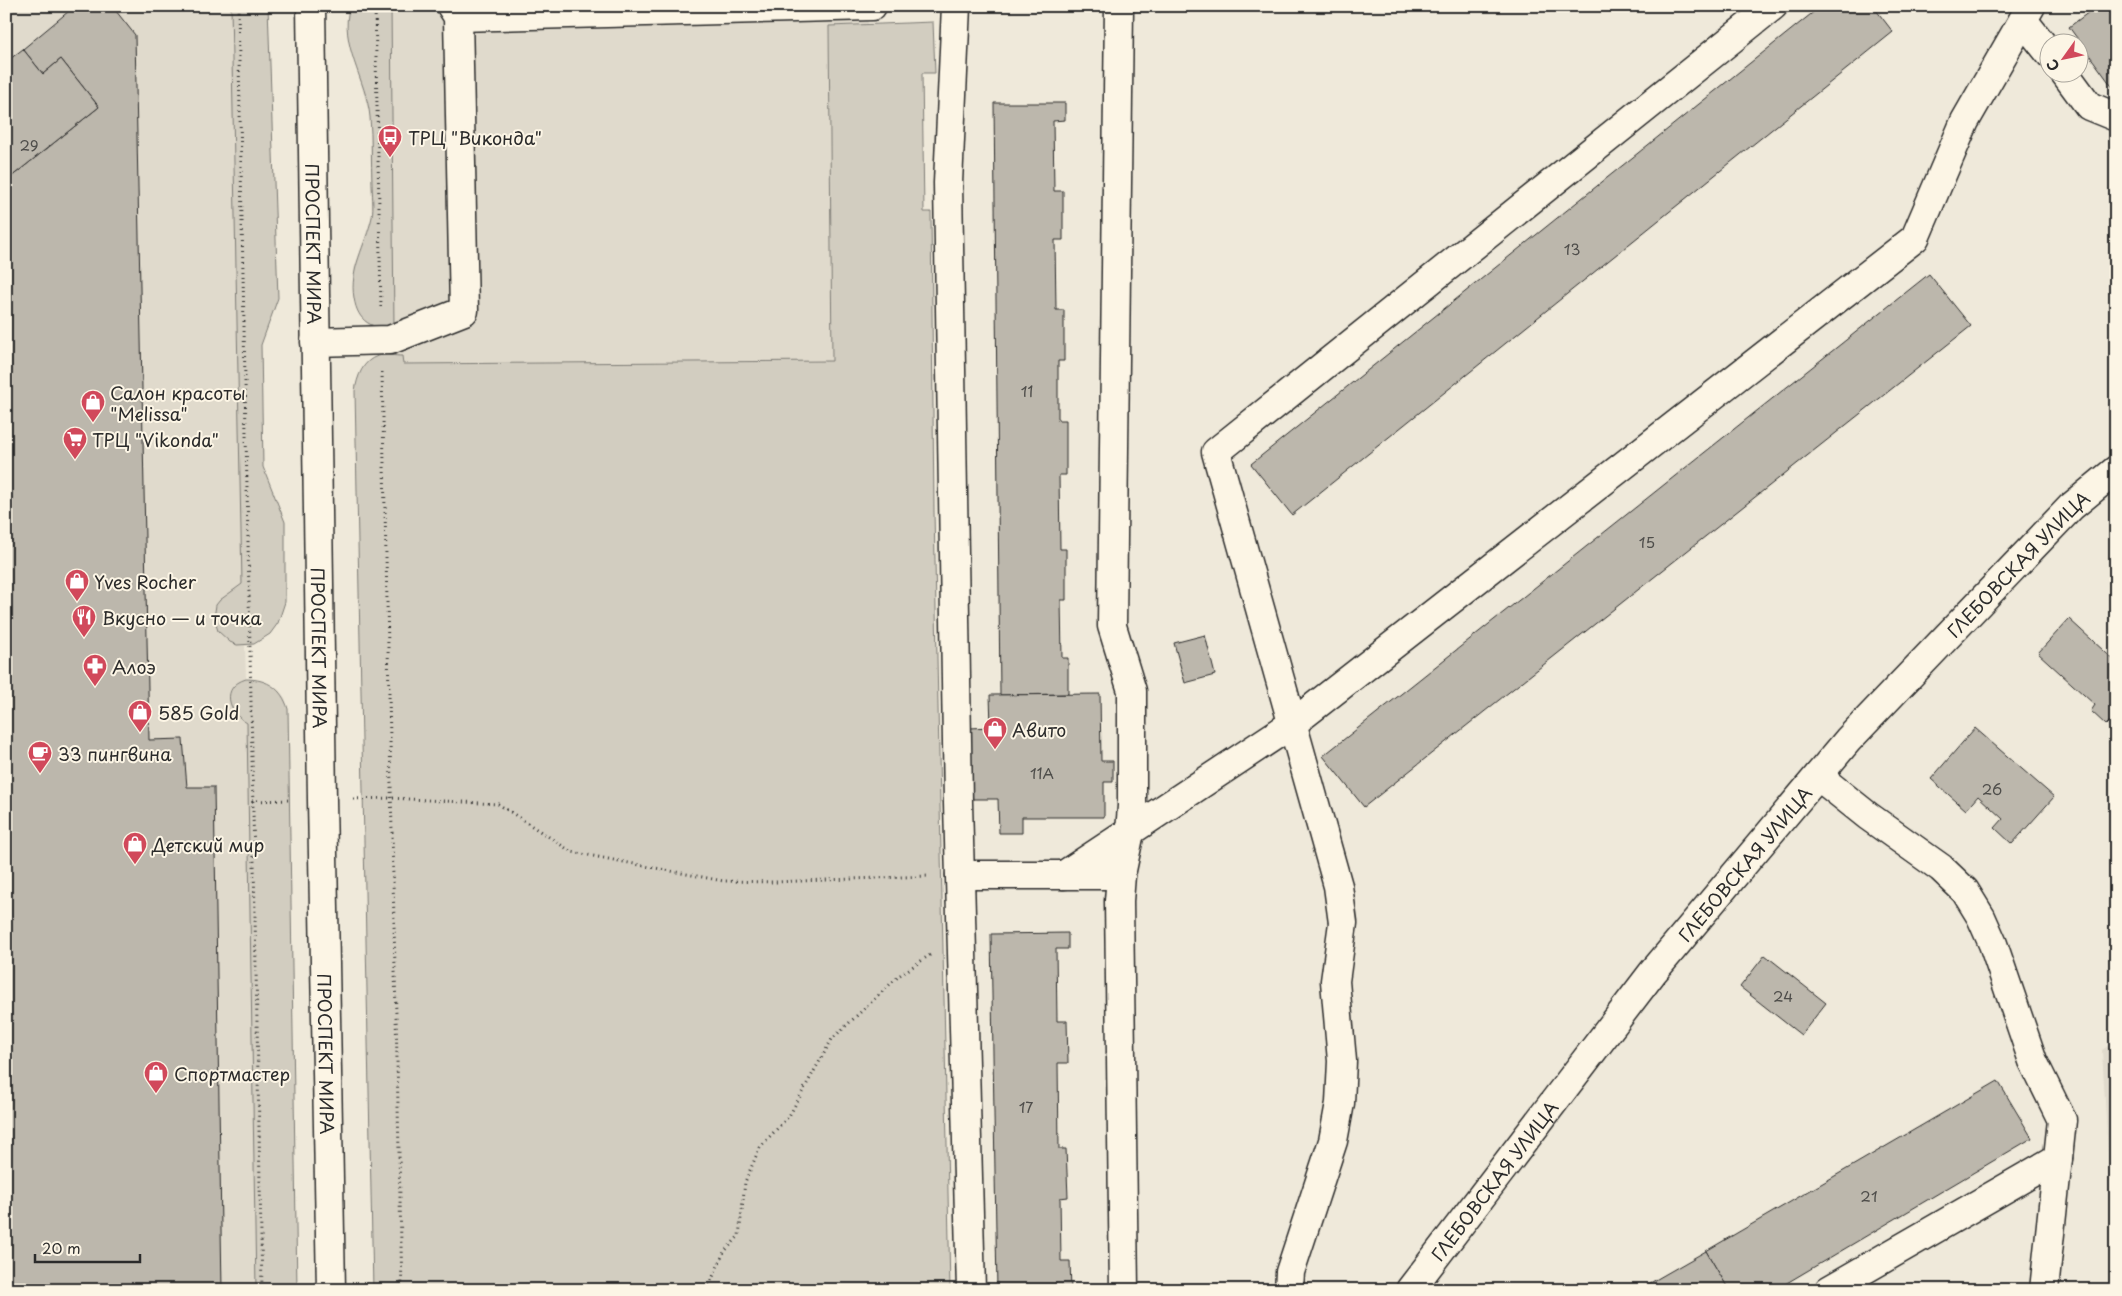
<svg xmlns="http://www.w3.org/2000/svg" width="2122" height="1296" viewBox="0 0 2122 1296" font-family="'Playpen Sans',sans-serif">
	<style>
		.built { fill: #e0dacc }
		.green { fill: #d2cdc0; stroke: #7e7c76 }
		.building { fill: #bcb7ac; stroke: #2b2b2b }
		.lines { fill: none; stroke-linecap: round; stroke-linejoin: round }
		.minor-casing { stroke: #2b2b2b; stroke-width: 31 }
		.major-casing { stroke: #2b2b2b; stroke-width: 31 }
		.path { stroke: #2b2b2b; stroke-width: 3; stroke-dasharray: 1 4; stroke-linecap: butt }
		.minor { stroke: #fcf5e5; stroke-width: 28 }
		.major { stroke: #fcf5e5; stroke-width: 28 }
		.labels { text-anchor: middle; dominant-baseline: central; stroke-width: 4; stroke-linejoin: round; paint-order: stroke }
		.number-label { font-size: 15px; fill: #4f4e4b }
		.poi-label { font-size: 18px; fill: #2b2b2b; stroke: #fcf5e5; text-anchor: start }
		.street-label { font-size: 18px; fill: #2b2b2b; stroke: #fcf5e5 }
	</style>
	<rect width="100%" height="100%" fill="#efe9da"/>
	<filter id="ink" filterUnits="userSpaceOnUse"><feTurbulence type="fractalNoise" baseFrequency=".02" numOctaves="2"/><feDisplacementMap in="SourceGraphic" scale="10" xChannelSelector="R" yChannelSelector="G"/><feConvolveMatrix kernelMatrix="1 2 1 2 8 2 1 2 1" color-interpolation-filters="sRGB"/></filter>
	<g filter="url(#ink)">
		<!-- built -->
		<g class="built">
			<polygon points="6,6 268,6 278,298 261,345 263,467 285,522 285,602 278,623 270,634 254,644 245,646 246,679 264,682 279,690 285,698 288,709 297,1290 6,1290"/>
			<polygon points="350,6 867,6 868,24 829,26 832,361 402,364 402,356 378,356 378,329 368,325 361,317 354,299 354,269 372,216 370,116 349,41 347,17"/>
			<polygon points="2116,1041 2116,1290 2102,1050"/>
		</g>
		<!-- green -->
		<g class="green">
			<polygon points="231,6 268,6 278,298 261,345 263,467 285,522 285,602 278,623 270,634 254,644 237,645 230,642 218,631 214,618 216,605 220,600 242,584"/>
			<path d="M350,6H391L394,329C372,328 358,323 354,298C349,269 366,245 372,217C374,206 372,193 372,183C371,161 372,139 370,117C367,81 338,43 350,6Z"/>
			<path d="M933,22L935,73H922L924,212H931L934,512L950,1290H373L355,391C357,377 363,360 378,356C385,354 395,356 402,356L403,364L832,361L829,26Z"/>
			<path d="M246,679C268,679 282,689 288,709L297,1290H256L247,723C228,712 220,687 246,679Z"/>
		</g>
		<!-- building -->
		<g class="building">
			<polygon points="75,6 112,6 135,35 149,740 183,739 187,787 214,787 222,1290 6,1290 6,181 99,107 61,59 43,74 23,49"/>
			<polygon points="1821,6 1873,6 1893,32 1292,515 1251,464"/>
			<polygon points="2097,6 2116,6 2116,92 2069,27"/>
			<polygon points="23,49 43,74 61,59 99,107 6,181 6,62"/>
			<polygon points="994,103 1065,103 1065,120 1053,121 1054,191 1063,191 1063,240 1055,240 1056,310 1064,310 1064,361 1058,361 1058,420 1066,420 1066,475 1059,475 1060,549 1066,549 1066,600 1061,600 1062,658 1068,658 1068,694 1000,695"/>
			<polygon points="1929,274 1971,326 1364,807 1323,756"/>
			<polygon points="2069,619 2116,662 2116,715 2106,725 2091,711 2095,705 2038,653"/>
			<polygon points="1205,635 1215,675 1185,683 1174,643"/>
			<polygon points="1100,694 1101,761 1113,761 1113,782 1104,782 1104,817 1022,817 1022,833 999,833 998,799 971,799 970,728 991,727 990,695"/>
			<polygon points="1975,728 2054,797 2012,844 1995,828 2003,819 1978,796 1966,810 1931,779"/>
			<polygon points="1068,933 1068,949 1056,949 1057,1021 1067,1021 1068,1063 1058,1063 1059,1149 1066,1149 1068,1197 1060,1198 1061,1261 1070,1261 1071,1290 997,1290 991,934"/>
			<polygon points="1765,955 1826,1003 1801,1035 1740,987"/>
			<polygon points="1998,1081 2032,1138 1775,1290 1729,1290 1706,1251"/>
			<polygon points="1706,1251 1729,1290 1638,1290"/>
		</g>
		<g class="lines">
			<defs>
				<g id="minor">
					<polyline points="956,6 948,183 958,803 971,1290"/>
					<polyline points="1119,6 1112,626 1132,691 1132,806 1130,832 1121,875 1119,901 1124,1290"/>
					<polyline points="458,17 872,6"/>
					<polyline points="2023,20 2050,54"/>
					<polyline points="2064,72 2089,106 2116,117"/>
					<polyline points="315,342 390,340 464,311 458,17 451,6"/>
					<polyline points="1818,776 1868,816 1941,868 1965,891 1981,917 1993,944 2033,1061 2062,1120 2044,1290"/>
					<polyline points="960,875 1121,875"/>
					<polyline points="1064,875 1292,724 1915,238 1965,121 2031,6"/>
					<polyline points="1289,1290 1290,1272 1333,1141 1340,1103 1342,1061 1335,981 1343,923 1338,886 1216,452 1773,6"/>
					<path id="s1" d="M1410,1290L1653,972L1848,740L2071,507L2116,470"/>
					<polyline points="1829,1290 2058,1158"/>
				</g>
				<g id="major">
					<path id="s2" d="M311,6L322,800L331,1290"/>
				</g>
			</defs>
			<!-- minor casing -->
			<use href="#minor" class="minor-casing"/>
			<!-- major casing -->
			<use href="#major" class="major-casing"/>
			<!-- path -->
			<g class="path">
				<polyline points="238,6 262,1290"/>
				<polyline points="375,6 381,308"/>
				<polyline points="382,372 402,1290"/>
				<polyline points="353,799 391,798 498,804 572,852 723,881 774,882 929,876"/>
				<polyline points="252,801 292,800"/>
				<polyline points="707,1290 724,1252 739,1236 745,1182 760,1147 789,1116 832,1039 900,975 930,955"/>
			</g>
			<!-- minor -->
			<use href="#minor" class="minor"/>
			<!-- major -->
			<use href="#major" class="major"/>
		</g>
	</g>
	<!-- icons -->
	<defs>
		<symbol id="bus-pin" viewBox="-11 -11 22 30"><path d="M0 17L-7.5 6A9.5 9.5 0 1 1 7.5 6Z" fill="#d1495b" stroke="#fcf5e5"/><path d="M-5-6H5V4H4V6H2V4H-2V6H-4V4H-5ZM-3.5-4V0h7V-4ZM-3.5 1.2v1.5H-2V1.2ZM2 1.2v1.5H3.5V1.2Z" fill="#fff"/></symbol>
		<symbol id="shop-pin" viewBox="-11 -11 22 30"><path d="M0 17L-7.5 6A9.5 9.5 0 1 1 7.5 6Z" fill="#d1495b" stroke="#fcf5e5"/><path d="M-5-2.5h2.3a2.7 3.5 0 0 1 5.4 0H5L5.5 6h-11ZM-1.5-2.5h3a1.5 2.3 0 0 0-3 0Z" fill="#fff"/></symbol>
		<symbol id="supermarket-pin" viewBox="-11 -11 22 30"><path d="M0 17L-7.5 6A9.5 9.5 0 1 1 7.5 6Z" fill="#d1495b" stroke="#fcf5e5"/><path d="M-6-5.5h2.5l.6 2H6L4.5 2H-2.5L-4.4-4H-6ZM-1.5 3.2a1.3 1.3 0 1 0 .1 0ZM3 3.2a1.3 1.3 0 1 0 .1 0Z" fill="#fff"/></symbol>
		<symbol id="restaurant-pin" viewBox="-11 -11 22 30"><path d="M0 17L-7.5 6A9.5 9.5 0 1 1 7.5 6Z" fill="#d1495b" stroke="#fcf5e5"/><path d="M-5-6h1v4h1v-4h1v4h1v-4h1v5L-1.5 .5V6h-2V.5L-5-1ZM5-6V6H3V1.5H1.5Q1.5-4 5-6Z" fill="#fff"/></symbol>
		<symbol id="pharmacy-pin" viewBox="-11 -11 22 30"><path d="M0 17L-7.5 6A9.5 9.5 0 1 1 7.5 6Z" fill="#d1495b" stroke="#fcf5e5"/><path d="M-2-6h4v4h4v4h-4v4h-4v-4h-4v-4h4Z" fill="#fff"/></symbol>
		<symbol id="cafe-pin" viewBox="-11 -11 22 30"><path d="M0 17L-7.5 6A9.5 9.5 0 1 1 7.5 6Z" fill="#d1495b" stroke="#fcf5e5"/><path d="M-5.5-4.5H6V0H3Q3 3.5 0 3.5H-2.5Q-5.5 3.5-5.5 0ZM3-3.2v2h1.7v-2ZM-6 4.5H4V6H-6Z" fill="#fff"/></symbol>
	</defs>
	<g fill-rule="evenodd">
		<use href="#bus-pin" x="376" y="123" width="28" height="38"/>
		<use href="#shop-pin" x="79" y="388" width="28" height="38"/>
		<use href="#supermarket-pin" x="61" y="425" width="28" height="38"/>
		<use href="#shop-pin" x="63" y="567" width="28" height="38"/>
		<use href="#restaurant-pin" x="70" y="603" width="28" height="38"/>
		<use href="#pharmacy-pin" x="81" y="652" width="28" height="38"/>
		<use href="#shop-pin" x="126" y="698" width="28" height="38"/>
		<use href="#shop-pin" x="981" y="715" width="28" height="38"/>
		<use href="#cafe-pin" x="26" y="739" width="28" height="38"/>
		<use href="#shop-pin" x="121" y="830" width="28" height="38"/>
		<use href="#shop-pin" x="142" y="1059" width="28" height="38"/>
	</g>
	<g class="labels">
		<!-- number labels -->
		<g class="number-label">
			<text x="29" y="144">29</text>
			<text x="1572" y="248">13</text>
			<text x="1027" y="390">11</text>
			<text x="1647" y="541">15</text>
			<text x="1042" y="772">11А</text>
			<text x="1992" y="788">26</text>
			<text x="1783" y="995">24</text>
			<text x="1026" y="1106">17</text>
			<text x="1869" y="1195">21</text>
		</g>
		<!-- poi labels -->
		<g class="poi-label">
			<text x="408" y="137">ТРЦ "Виконда"</text>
			<text x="110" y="392">Салон красоты<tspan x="110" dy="21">"Melissa"</tspan></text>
			<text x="92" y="439">ТРЦ "Vikonda"</text>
			<text x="94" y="581">Yves Rocher</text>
			<text x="102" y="617">Вкусно — и точка</text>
			<text x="112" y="666">Алоэ</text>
			<text x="158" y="712">585 Gold</text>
			<text x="1012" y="729">Авито</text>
			<text x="58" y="753">33 пингвина</text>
			<text x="152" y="844">Детский мир</text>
			<text x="174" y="1073">Спортмастер</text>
		</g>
		<!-- street labels -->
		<g class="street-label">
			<text stroke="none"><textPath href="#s2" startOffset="238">ПРОСПЕКТ МИРА</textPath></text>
			<text stroke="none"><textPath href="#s1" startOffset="948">ГЛЕБОВСКАЯ УЛИЦА</textPath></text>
			<text stroke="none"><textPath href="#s2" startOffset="642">ПРОСПЕКТ МИРА</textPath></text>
			<text stroke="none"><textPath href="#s1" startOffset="542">ГЛЕБОВСКАЯ УЛИЦА</textPath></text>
			<text stroke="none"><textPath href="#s2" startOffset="1048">ПРОСПЕКТ МИРА</textPath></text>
			<text stroke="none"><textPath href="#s1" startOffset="138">ГЛЕБОВСКАЯ УЛИЦА</textPath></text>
		</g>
	</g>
	<!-- margin -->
	<rect width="2122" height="1296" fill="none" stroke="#fcf5e5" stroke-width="25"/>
	<rect x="12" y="12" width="2097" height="1271" fill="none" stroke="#2b2b2b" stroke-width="2" filter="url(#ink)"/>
	<!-- north arrow -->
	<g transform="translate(2064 58) rotate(237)"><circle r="24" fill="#fcf5e5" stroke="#a8a49b"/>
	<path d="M0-4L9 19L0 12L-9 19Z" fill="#d1495b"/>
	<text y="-8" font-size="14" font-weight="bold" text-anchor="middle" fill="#2b2b2b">С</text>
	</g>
	<!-- scale -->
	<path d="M35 1254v8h105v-8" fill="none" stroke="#2b2b2b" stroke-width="2.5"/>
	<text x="42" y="1254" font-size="15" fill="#2b2b2b" stroke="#fcf5e5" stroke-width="4" paint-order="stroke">20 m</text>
</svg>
